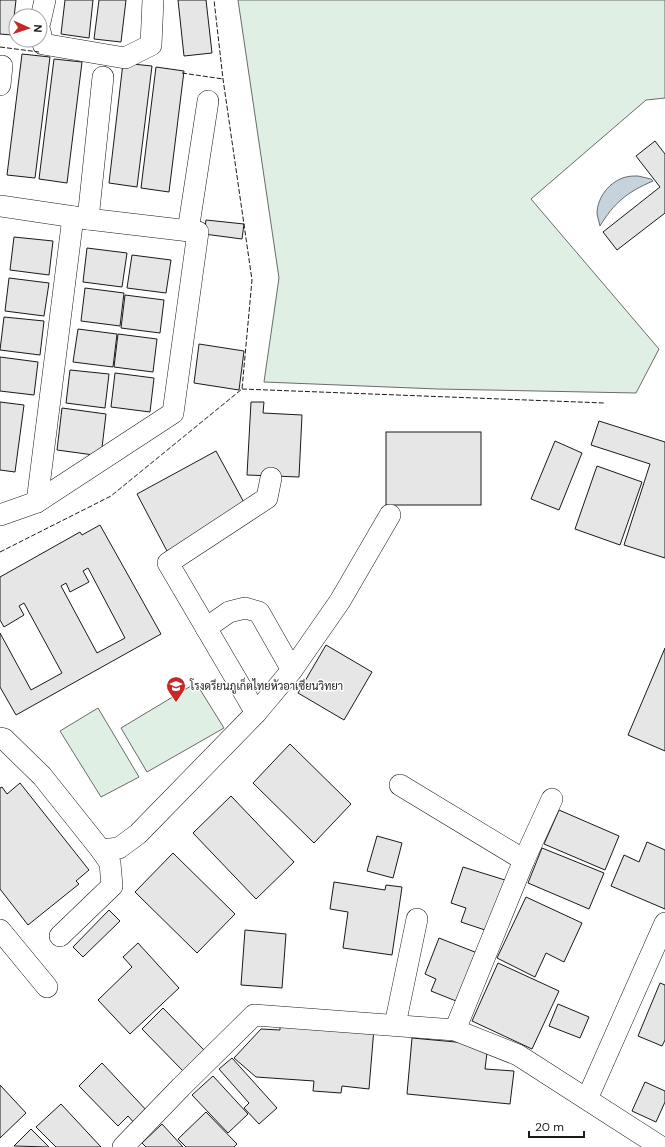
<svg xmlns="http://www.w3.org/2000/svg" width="665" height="1147" viewBox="0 0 665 1147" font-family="'DM Sans',Sarabun,sans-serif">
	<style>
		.green { fill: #e0efe3; stroke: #6a6a6a }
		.water { fill: #c6d2dc; stroke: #6a6a6a }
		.building { fill: #e6e6e6; stroke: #1a1a1a; fill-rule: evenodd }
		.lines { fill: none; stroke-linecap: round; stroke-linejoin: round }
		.minor-casing { stroke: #1a1a1a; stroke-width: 22 }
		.minor { stroke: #fff; stroke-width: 21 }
		.fence { stroke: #1a1a1a; stroke-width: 1; stroke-dasharray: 5 2; stroke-linecap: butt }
		.labels { text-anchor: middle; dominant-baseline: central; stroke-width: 3; stroke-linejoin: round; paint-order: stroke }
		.poi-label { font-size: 11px; fill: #1a1a1a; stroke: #fff; text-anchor: start }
	</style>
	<rect width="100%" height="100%" fill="#fff"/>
	<!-- green -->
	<g class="green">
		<polygon points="238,0 665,0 665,98 646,100 531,199 659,349 636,393 438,389 264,382 279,278"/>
		<polygon points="196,683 224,728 147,772 121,728"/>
		<polygon points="98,708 139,777 101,797 60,731"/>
	</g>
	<!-- water -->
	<path class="water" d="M638,176L651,179L653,181C627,192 614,203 600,226C599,222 598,218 597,214C597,197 610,181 626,177C630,176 634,176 638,176Z"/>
	<!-- building -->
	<g class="building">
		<polygon points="0,0 16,0 12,35 0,34"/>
		<polygon points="65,0 93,0 89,38 61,34"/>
		<polygon points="99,0 126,0 121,42 94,39"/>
		<polygon points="178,0 206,0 212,53 184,56"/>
		<polygon points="22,54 50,57 35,178 7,175"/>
		<polygon points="54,59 82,62 67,183 39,179"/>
		<polygon points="123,63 152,66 137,187 109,183"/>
		<polygon points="156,67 184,71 169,192 141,188"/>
		<polygon points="655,141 665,154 665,213 617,250 603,232 660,187 636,156"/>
		<polygon points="206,220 244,224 242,239 204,234"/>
		<polygon points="14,237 53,241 49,275 10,270"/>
		<polygon points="87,248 127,253 122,287 83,282"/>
		<polygon points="132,255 171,260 166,293 127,288"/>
		<polygon points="9,278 49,283 44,316 5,311"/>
		<polygon points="85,288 124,293 120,326 81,321"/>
		<polygon points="125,295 164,300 160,333 121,328"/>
		<polygon points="4,317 44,321 40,355 0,350"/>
		<polygon points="78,329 117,334 113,367 73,362"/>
		<polygon points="118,334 157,339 153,372 114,367"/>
		<polygon points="199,344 244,351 239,390 194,383"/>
		<polygon points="0,357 38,362 34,395 0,391"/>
		<polygon points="70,370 109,374 105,408 66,403"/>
		<polygon points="115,373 154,378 150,412 111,407"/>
		<polygon points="0,402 24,405 15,472 0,470"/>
		<polygon points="251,402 264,402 263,413 302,415 299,477 247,475"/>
		<polygon points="62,408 106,414 101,456 57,450"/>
		<polygon points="599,421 665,442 665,558 624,545 650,464 591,445"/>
		<rect x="386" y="432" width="95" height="73"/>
		<polygon points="555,441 582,453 559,510 531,499"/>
		<polygon points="216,451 247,508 167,551 137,494"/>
		<polygon points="597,466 642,482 620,545 575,529"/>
		<path d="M100,525L161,634L16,715L0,687V633L31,690L62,673L24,603L19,606L24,615L4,627L0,620V577L80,532L82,535ZM88,568L125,638L97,653L61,586L66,583L70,592L89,582L83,571Z"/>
		<polygon points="326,645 372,672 344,720 298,693"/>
		<polygon points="665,648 665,751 628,735"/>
		<polygon points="290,744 351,804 314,843 253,783"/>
		<polygon points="20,783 89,870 76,881 79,884 28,925 0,889 0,788 2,787 7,794"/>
		<polygon points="231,796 294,862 256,899 193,833"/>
		<polygon points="559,810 619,836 605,870 544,844"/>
		<polygon points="377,836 402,843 393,878 367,871"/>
		<polygon points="647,842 665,850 665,909 611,886 624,855 639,862"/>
		<polygon points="542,848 604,873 589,909 528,883"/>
		<polygon points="173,853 235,914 197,953 135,892"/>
		<polygon points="463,867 505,880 488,931 461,922 466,908 451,903"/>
		<polygon points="334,882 385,890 386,885 402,887 392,955 343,948 348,912 330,909"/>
		<polygon points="526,897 582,923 564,962 546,953 535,977 497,958"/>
		<polygon points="109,910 120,921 83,957 73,947"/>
		<polygon points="245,930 286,934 282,988 241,985"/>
		<polygon points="439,938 480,954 461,1003 431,991 436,979 425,974"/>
		<polygon points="138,943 179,988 130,1034 98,1000 132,967 123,957"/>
		<polygon points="498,963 559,991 532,1049 472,1021"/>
		<polygon points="660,983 665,985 665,1040 662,1046 638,1036"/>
		<polygon points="558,1004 589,1017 580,1038 549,1026"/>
		<polygon points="163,1008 205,1051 184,1072 142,1029"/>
		<polygon points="280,1021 374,1028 369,1089 342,1086 341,1093 313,1091 314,1081 256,1077 234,1058 261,1029 280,1030"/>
		<polygon points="412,1038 488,1045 485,1069 514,1071 510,1104 407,1094"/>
		<polygon points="232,1058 277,1108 259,1124 244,1108 249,1103 219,1069"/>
		<polygon points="102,1063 149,1113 136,1125 128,1116 118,1126 79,1086"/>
		<polygon points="213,1076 248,1114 228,1133 192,1095"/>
		<polygon points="645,1082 665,1091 665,1102 656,1122 632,1111"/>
		<polygon points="0,1085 26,1113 0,1138"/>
		<polygon points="61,1104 101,1147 56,1147 36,1127"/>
		<polygon points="206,1112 237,1144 234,1147 186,1147 178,1139"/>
		<polygon points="162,1124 183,1147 146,1147 142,1143"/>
		<polygon points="31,1129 49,1147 14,1146"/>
	</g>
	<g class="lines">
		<defs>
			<g id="minor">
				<polyline points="40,22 45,0"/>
				<polyline points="40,31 43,44 125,58 151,45 153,0"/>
				<polyline points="0,85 2,66"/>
				<polyline points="0,206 88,219 198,232 173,413 37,502 0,515"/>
				<polyline points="88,219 103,77"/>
				<polyline points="188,231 208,101"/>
				<polyline points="37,502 73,217"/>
				<polyline points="206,628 229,612 245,608 259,612 292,670"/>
				<polyline points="256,713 168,563 267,498 271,478"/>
				<polyline points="0,738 4,739 42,776 101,850 119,848 138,834 256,713 292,670 340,601 390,515"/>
				<polyline points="400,785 524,860"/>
				<polyline points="0,930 47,987"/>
				<polyline points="60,936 112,886 110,863 101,850"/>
				<polyline points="395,1025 417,919"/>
				<polyline points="455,1030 524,860 552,799"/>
				<polyline points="587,1099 665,923"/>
				<polyline points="123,1147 181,1087 254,1015 455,1030 518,1055 661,1147"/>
			</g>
		</defs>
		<!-- minor casing -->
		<use href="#minor" class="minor-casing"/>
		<!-- minor -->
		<use href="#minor" class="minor"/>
		<!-- fence -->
		<g class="fence">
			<polyline points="0,47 39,52"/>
			<polyline points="182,73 223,79"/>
			<polyline points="242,389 604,403"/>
			<polyline points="0,552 111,496 242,389 252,280 223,79 214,0"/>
		</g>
	</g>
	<!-- icons -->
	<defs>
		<symbol id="school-pin" viewBox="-11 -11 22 30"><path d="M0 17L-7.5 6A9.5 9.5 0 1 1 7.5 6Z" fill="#c62828" stroke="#fff"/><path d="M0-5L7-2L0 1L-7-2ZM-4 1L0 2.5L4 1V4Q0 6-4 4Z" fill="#fff"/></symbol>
	</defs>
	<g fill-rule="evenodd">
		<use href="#school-pin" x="165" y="675" width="22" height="30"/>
	</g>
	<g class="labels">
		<!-- poi labels -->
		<g class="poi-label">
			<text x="190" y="686">โรงดรียนภูเก็ตไทยหัวอาเซียนวิทยา</text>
		</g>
	</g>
	<!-- north arrow -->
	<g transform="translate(28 28) rotate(93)"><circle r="19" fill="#ffffff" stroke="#a3a3a3"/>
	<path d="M0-3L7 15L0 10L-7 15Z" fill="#c62828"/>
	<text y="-6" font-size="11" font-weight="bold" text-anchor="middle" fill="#1a1a1a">N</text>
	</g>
	<!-- scale -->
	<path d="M529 1131v6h55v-6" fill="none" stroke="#1a1a1a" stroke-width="2"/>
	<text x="535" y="1131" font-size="12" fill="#1a1a1a" stroke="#ffffff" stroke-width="3" paint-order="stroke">20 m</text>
</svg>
